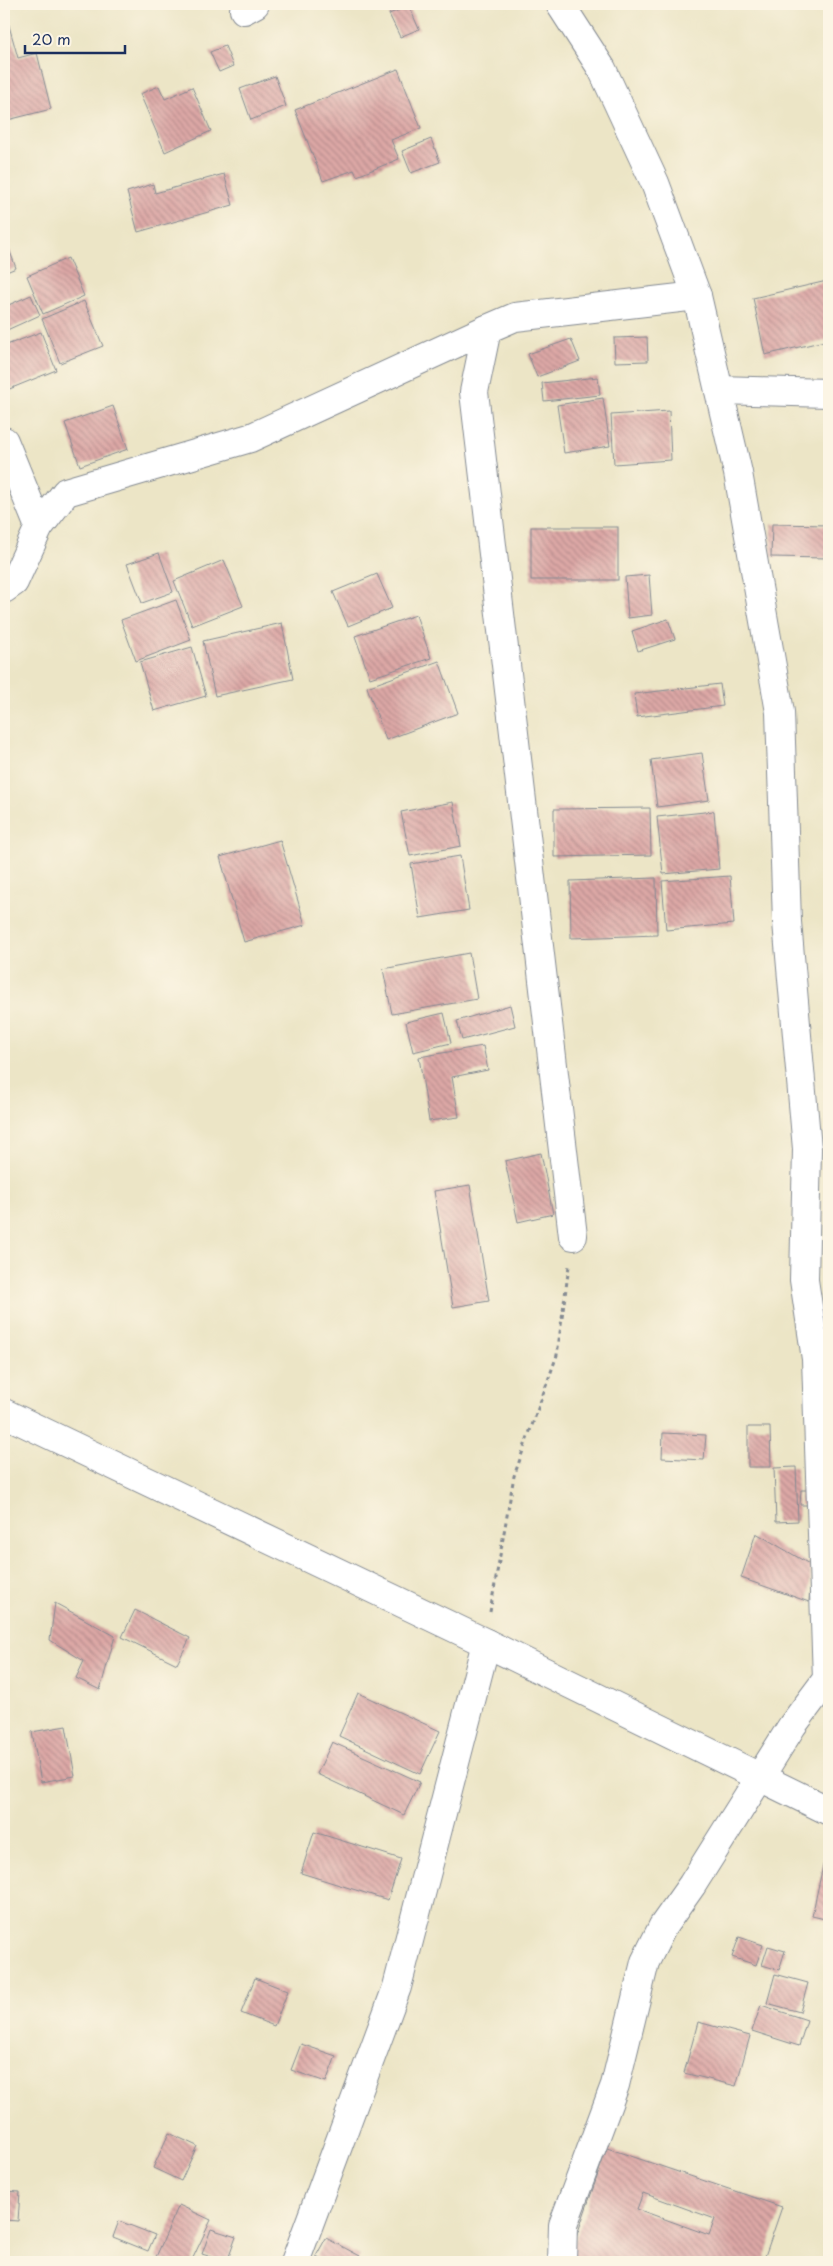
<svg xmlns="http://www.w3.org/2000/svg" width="833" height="2266" viewBox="0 0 833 2266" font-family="'Playpen Sans',sans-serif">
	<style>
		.building { fill: url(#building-back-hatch); fill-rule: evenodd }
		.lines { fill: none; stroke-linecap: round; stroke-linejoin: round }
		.minor-casing { stroke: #848a92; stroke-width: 30 }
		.path { stroke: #848a92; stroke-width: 3; stroke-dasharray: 4 4; stroke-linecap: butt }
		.minor { stroke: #fff; stroke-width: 28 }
	</style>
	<defs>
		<pattern id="building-back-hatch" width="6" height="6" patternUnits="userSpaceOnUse" patternTransform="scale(1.25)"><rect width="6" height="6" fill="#dda8a6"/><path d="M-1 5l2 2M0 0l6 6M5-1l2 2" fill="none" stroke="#b2898a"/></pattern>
	</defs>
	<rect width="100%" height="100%" fill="#fcf5e5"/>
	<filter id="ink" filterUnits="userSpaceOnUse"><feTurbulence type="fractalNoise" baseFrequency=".02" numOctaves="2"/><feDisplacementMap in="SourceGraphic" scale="10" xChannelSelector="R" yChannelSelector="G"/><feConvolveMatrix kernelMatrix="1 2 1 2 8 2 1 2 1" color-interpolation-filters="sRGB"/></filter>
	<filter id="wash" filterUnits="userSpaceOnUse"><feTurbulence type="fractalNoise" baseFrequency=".0096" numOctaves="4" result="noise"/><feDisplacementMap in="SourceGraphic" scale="20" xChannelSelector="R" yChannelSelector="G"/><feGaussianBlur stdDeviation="1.12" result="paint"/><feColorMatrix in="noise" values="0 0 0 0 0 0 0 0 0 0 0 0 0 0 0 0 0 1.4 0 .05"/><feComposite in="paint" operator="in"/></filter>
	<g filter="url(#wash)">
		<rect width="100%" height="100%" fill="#ece5c6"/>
		<g id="blocks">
			<!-- building -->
			<g class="building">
				<polygon points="409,6 419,29 400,37 389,14"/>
				<polygon points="4,8 18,58 37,53 51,109 4,121"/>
				<polygon points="225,46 233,66 219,72 210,52"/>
				<polygon points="398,69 421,128 391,140 399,159 357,176 354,170 323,181 295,110"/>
				<polygon points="275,76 286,106 251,120 240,89"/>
				<polygon points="159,86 165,99 192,87 211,131 165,152 140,94"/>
				<polygon points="431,139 440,162 411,173 402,151"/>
				<polygon points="224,174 233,205 138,232 127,192 153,184 155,193"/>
				<polygon points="4,235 16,268 4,273"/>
				<polygon points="68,258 84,296 43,314 27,276"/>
				<polygon points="827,281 829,291 829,340 765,355 753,298"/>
				<polygon points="31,295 40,315 7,330 4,324 4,307"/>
				<polygon points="84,301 103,346 60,363 42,319"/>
				<polygon points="41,332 56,370 7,390 4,380 4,346"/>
				<polygon points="647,337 648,361 615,362 614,338"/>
				<polygon points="571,339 580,361 537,377 528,354"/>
				<polygon points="598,377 600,395 544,401 542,383"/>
				<polygon points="603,398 610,446 564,453 557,405"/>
				<polygon points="113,406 128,449 80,466 65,423"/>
				<polygon points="669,411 671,460 614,464 611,415"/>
				<polygon points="772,524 829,525 829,558 771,557"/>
				<rect x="531" y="527" width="87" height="53"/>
				<polygon points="159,553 173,592 142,603 127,564"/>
				<polygon points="224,560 243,606 192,626 174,581"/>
				<polygon points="377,574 392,608 348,626 333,592"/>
				<polygon points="649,575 652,615 628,618 625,577"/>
				<polygon points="176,600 191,640 136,661 121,620"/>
				<polygon points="416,615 431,658 370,678 355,636"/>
				<polygon points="668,619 675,639 638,651 632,631"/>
				<polygon points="282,623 293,679 215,696 203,641"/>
				<polygon points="192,647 206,696 154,711 140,662"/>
				<polygon points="439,661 458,713 386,740 367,687"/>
				<polygon points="720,684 723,706 637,717 634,694"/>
				<polygon points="702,753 709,800 657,807 651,760"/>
				<polygon points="453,802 461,846 410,856 401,812"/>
				<polygon points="650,808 651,855 554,857 554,809"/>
				<polygon points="714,811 719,869 663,874 657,817"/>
				<polygon points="280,840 305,925 244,942 220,857"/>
				<polygon points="460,856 469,910 420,918 411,864"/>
				<polygon points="730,876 734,924 666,930 662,881"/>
				<polygon points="656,878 657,935 571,938 570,881"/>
				<polygon points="469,953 477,999 392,1014 383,969"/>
				<polygon points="510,1005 515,1026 462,1040 457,1021"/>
				<polygon points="444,1013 451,1043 413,1052 406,1022"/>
				<polygon points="483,1046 488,1070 452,1077 459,1117 429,1121 419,1057"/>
				<polygon points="541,1153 553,1214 518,1222 505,1161"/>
				<polygon points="470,1185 489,1301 453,1307 434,1191"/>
				<polygon points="748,1427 770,1427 771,1467 748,1467"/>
				<polygon points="663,1433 706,1435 704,1460 662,1458"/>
				<polygon points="796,1467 798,1521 776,1522 774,1468"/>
				<polygon points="801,1490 811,1490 811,1505 800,1505"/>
				<polygon points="756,1533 811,1565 809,1602 741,1578"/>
				<polygon points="55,1603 115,1636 100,1690 76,1678 84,1661 50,1640"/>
				<polygon points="135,1610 190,1638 177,1664 122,1637"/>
				<polygon points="358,1693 440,1731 420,1774 339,1736"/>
				<polygon points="66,1726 75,1776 41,1782 32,1732"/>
				<polygon points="332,1742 420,1782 404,1815 317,1774"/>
				<polygon points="314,1832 401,1859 388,1900 301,1873"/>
				<polygon points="826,1852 829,1853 829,1920 812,1916"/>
				<polygon points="739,1937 763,1945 756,1965 732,1957"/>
				<polygon points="768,1946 785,1951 779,1970 762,1965"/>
				<polygon points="775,1974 808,1983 800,2012 767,2003"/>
				<polygon points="255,1978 288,1991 274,2026 241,2013"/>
				<polygon points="761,2005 807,2020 799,2046 752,2031"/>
				<polygon points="698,2022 750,2036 736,2086 684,2073"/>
				<polygon points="301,2044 336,2056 326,2082 291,2070"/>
				<polygon points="169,2133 197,2146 181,2181 153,2168"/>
				<path d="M607,2148L782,2207L763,2262H591L570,2255ZM643,2193L715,2219L709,2235L637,2209Z"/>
				<polygon points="4,2191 20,2192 18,2221 4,2220"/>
				<polygon points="179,2205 211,2220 191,2262 167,2262 156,2257"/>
				<polygon points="119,2221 155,2235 148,2251 113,2237"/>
				<polygon points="211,2229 236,2237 227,2262 202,2254"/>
				<polygon points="326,2238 360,2256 356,2262 328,2262 316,2256"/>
			</g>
		</g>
	</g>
	<g filter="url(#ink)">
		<use href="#blocks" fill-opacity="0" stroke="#848a92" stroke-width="1"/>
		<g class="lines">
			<defs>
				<g id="minor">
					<polyline points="560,4 602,69 655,183 697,296 738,473 780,712 787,922 807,1149 804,1280 816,1359 827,1679 792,1726 692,1885 663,1926 645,1962 615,2085 563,2225 562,2262"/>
					<polyline points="244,10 255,4"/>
					<polyline points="719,390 829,393"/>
					<polyline points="4,441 39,527"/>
					<polyline points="4,589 14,582 39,527 66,492 250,438 487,329"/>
					<polyline points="573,1236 474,392 487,329 515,317 697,296"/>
					<polyline points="4,1413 486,1643 829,1811"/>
					<polyline points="295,2262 397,1987 486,1643"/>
				</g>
			</defs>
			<!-- minor casing -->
			<use href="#minor" class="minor-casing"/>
			<!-- path -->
			<polyline class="path" points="490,1612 514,1476 557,1355 569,1266"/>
			<!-- minor -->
			<use href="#minor" class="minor"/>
		</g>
	</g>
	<!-- margin -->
	<rect width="833" height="2266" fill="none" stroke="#fcf5e5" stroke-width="20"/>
	<!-- scale -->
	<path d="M25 45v8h100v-8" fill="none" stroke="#1b2f5e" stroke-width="2.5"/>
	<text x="32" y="45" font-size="15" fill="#1b2f5e" stroke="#fcf5e5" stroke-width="4" paint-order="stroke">20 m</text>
</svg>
